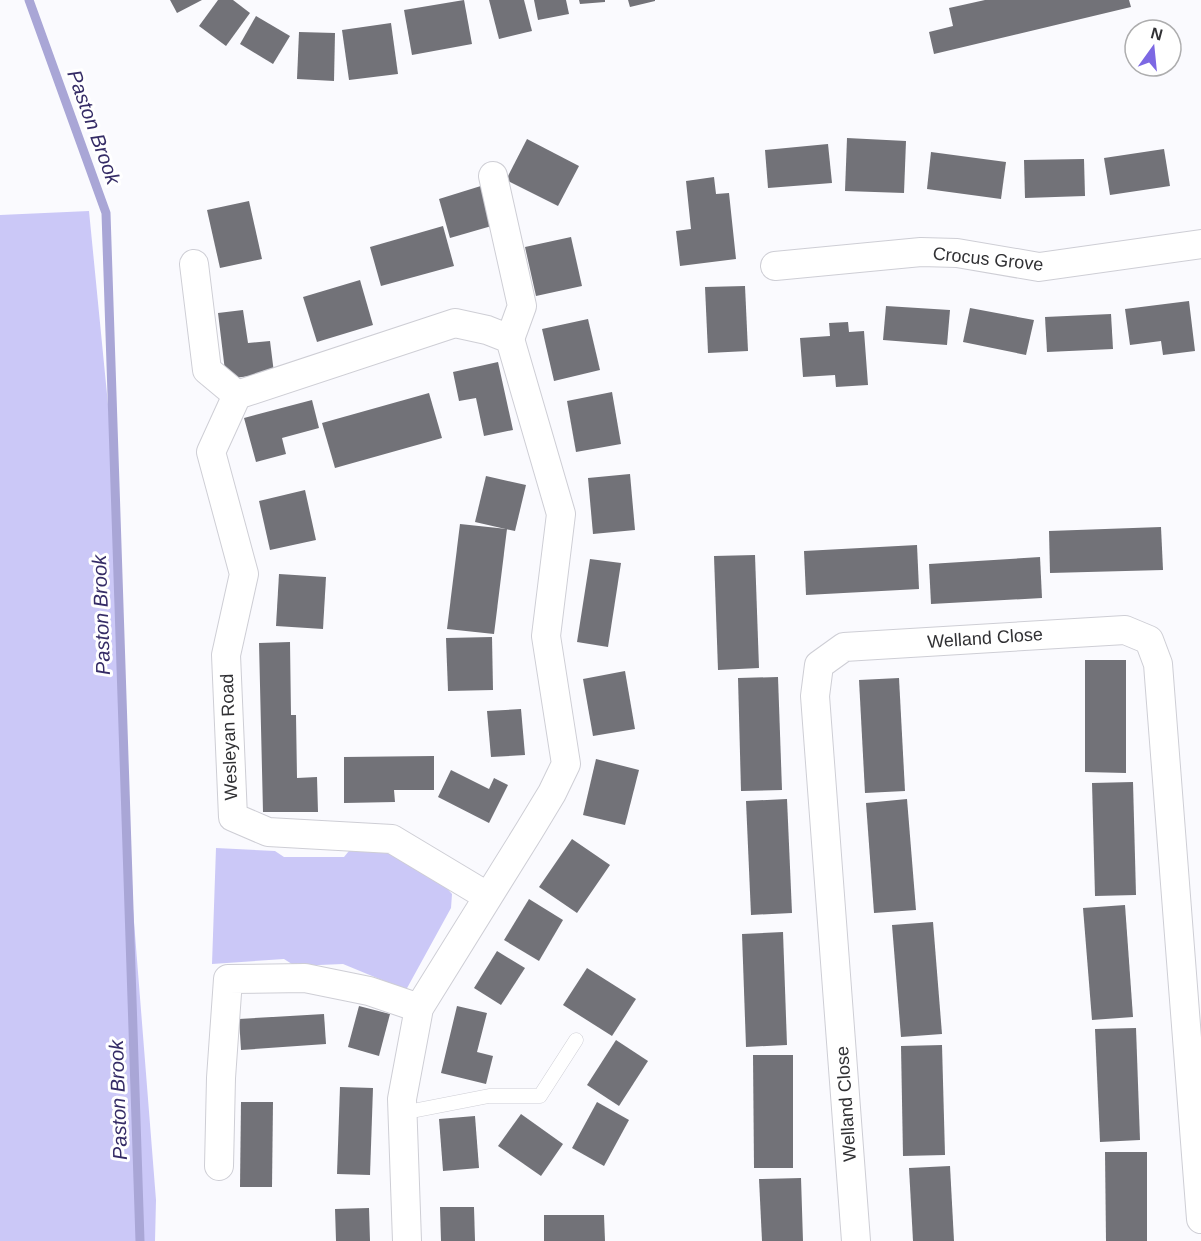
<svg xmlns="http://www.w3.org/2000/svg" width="1201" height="1241" viewBox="0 0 1201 1241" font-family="Arial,sans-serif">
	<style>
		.green { fill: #cbc8f7 }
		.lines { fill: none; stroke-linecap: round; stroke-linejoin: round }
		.stream { stroke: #a9a6d6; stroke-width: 9 }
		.building { fill: #727278 }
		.service-casing { stroke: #ceced5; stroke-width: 15 }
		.minor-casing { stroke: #ceced5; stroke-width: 30 }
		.service { stroke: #fff; stroke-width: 14 }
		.minor { stroke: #fff; stroke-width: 28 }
		.labels { text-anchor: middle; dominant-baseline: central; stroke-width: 6; stroke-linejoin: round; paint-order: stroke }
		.street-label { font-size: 18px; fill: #313134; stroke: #fff }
		.water-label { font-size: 20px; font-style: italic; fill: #352c66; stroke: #fff }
	</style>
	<rect width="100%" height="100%" fill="#fafafe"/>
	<!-- green -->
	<g class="green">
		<polygon points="89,211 118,506 133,909 156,1200 155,1241 0,1241 0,215"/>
		<polygon points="353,846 391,848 430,869 452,894 451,908 406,990 343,964 295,966 284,959 212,964 216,848 275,851 284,857 344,857"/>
	</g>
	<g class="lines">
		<!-- stream -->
		<polyline class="stream" points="29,0 106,213 140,1241"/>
	</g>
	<!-- building -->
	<g class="building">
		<polygon points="170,0 202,0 177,13"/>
		<polygon points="218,0 233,0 250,13 226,46 199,26"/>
		<polygon points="464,0 472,44 412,55 404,10"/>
		<polygon points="489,0 524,0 532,31 499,39"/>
		<polygon points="534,0 566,0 569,14 538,20"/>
		<polygon points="579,0 605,0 605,2 580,4"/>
		<polygon points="628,0 655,0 655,1 630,7"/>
		<polygon points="985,0 1129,0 1131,7 934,54 929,32 953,26 949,8"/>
		<polygon points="256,16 290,36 273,64 240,44"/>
		<polygon points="391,23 398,74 349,80 342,30"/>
		<polygon points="299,32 335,33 334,81 297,79"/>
		<polygon points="847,138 906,141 904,193 845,191"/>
		<polygon points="527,139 579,166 558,206 506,180"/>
		<polygon points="828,144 832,183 768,188 765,150"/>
		<polygon points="1164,149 1170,186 1110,195 1104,158"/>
		<polygon points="931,152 1006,162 1001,199 927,189"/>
		<polygon points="1084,159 1085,196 1025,198 1024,160"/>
		<polygon points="714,177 716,194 729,193 736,259 680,266 676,231 691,229 686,181"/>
		<polygon points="484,185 495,225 450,238 439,199"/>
		<polygon points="249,201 262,259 220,268 207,210"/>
		<polygon points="443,226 454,266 381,286 370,247"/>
		<polygon points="571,237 582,286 536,296 525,247"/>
		<polygon points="360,280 373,325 317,342 303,297"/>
		<polygon points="745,286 748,351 708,353 705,287"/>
		<polygon points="1189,301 1195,351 1163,355 1161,341 1130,345 1125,309"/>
		<polygon points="886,306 950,310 947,345 883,340"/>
		<polygon points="970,308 1034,320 1026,355 963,342"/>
		<polygon points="243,310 248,343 270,341 274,373 226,379 218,313"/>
		<polygon points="1111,314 1113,349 1047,352 1045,317"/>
		<polygon points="588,319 600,370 554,381 542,329"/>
		<polygon points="848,322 849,332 864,331 868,385 836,387 835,375 803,377 800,338 830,336 829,323"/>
		<polygon points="498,362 513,430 484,436 476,398 459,401 453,372"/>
		<polygon points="612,392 621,444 576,452 567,401"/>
		<polygon points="429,393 442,438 335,468 322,423"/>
		<polygon points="312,400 319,428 282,438 286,454 256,462 244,418"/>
		<polygon points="630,474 635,530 593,534 588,478"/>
		<polygon points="486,476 526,485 515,531 475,522"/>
		<polygon points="305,490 316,540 270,550 259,501"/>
		<polygon points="460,524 507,529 494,634 447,629"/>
		<polygon points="1161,527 1163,570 1050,573 1049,531"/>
		<polygon points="917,545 919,589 806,595 804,551"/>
		<polygon points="755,555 759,668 718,670 714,556"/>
		<polygon points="1040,557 1042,598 931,604 929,564"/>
		<polygon points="590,559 621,563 608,647 577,642"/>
		<polygon points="279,574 326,577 323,629 276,626"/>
		<polygon points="492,637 493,690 448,691 446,638"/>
		<polygon points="290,642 291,715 296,715 297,778 317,777 318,812 263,812 259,643"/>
		<polygon points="1085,660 1126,660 1126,773 1085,772"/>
		<polygon points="625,671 635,729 593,736 583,679"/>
		<polygon points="778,677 782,790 741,791 738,678"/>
		<polygon points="899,678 905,791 865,793 859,680"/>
		<polygon points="521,709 525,755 491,757 487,711"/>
		<polygon points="434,756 434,790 394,790 395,802 344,803 344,757"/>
		<polygon points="596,759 639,770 625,825 583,815"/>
		<polygon points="451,770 489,789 494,778 508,785 489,823 438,797"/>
		<polygon points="1133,782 1136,895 1095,896 1092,783"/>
		<polygon points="787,799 792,913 751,915 746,801"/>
		<polygon points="907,799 916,910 874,913 866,803"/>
		<polygon points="572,839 610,865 577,913 539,887"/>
		<polygon points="529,899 563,920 539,961 504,940"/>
		<polygon points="1125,905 1133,1017 1092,1020 1083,908"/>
		<polygon points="933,922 942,1034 901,1037 892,925"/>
		<polygon points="783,932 787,1045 746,1047 742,934"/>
		<polygon points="497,951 525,968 501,1005 474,988"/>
		<polygon points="587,968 636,999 612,1036 563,1005"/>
		<polygon points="359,1006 390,1014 379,1056 348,1047"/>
		<polygon points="457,1006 487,1013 477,1052 493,1056 486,1084 441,1073"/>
		<polygon points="324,1014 326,1044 241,1050 239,1019"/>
		<polygon points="1136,1028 1140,1140 1100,1142 1095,1029"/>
		<polygon points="616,1040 648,1061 619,1106 587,1085"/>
		<polygon points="942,1045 945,1155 903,1156 901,1046"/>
		<polygon points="753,1055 793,1055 793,1168 754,1168"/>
		<polygon points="340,1087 373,1088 370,1175 337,1174"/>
		<polygon points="241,1102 273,1102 272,1187 240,1187"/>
		<polygon points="597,1102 629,1120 604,1166 572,1148"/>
		<polygon points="521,1114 563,1144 541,1176 498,1146"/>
		<polygon points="475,1116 479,1168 443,1171 439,1119"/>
		<polygon points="1105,1152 1147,1152 1147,1241 1106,1241"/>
		<polygon points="950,1166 954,1241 913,1241 909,1168"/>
		<polygon points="801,1178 803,1241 762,1241 759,1179"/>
		<polygon points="440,1207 474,1207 475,1241 441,1241"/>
		<polygon points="369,1208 370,1241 336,1241 335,1209"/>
		<polygon points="544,1215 604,1215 605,1241 544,1241"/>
	</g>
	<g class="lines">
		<defs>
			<polyline id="service" points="402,1113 489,1096 540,1096 576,1040"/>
			<g id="minor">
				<polyline points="493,176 522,306 510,339"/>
				<polyline points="194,264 207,370 237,395"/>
				<polyline points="775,266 921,252 957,253 1039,267 1201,244"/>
				<polyline points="219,1166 221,1078 228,979 305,978 369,991 419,1008"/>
				<polyline points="407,1241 402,1099 419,1008 529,831 552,793 566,764 546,636 561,514 510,339 487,330 455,323 237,395 211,452 244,574 226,655 233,817 268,832 392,839 487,896"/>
				<polyline points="856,1241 815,696 819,665 844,647 1125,630 1149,640 1158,664 1201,1219"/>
			</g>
		</defs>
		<!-- service casing -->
		<use href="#service" class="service-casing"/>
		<!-- minor casing -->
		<use href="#minor" class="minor-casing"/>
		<!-- service -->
		<use href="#service" class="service"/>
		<!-- minor -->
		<use href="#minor" class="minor"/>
	</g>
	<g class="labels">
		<!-- street labels -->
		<g class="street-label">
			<text transform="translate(988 259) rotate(6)">Crocus Grove</text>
			<text transform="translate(985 638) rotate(-4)">Welland Close</text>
			<text transform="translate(229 737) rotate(-92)">Wesleyan Road</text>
			<text transform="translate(846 1104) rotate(-94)">Welland Close</text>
		</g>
		<!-- water labels -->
		<g class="water-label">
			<text transform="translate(94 127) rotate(70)">Paston Brook</text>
			<text transform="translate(101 615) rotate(-92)">Paston Brook</text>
			<text transform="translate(118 1100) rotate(-92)">Paston Brook</text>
		</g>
	</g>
	<!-- north arrow -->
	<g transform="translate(1153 48) rotate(15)"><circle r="28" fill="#ffffff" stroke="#adadae" stroke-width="1.5"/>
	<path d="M0-4.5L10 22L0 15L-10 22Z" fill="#7c68e3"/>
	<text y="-9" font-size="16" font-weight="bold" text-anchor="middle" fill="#313134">N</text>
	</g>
</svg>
